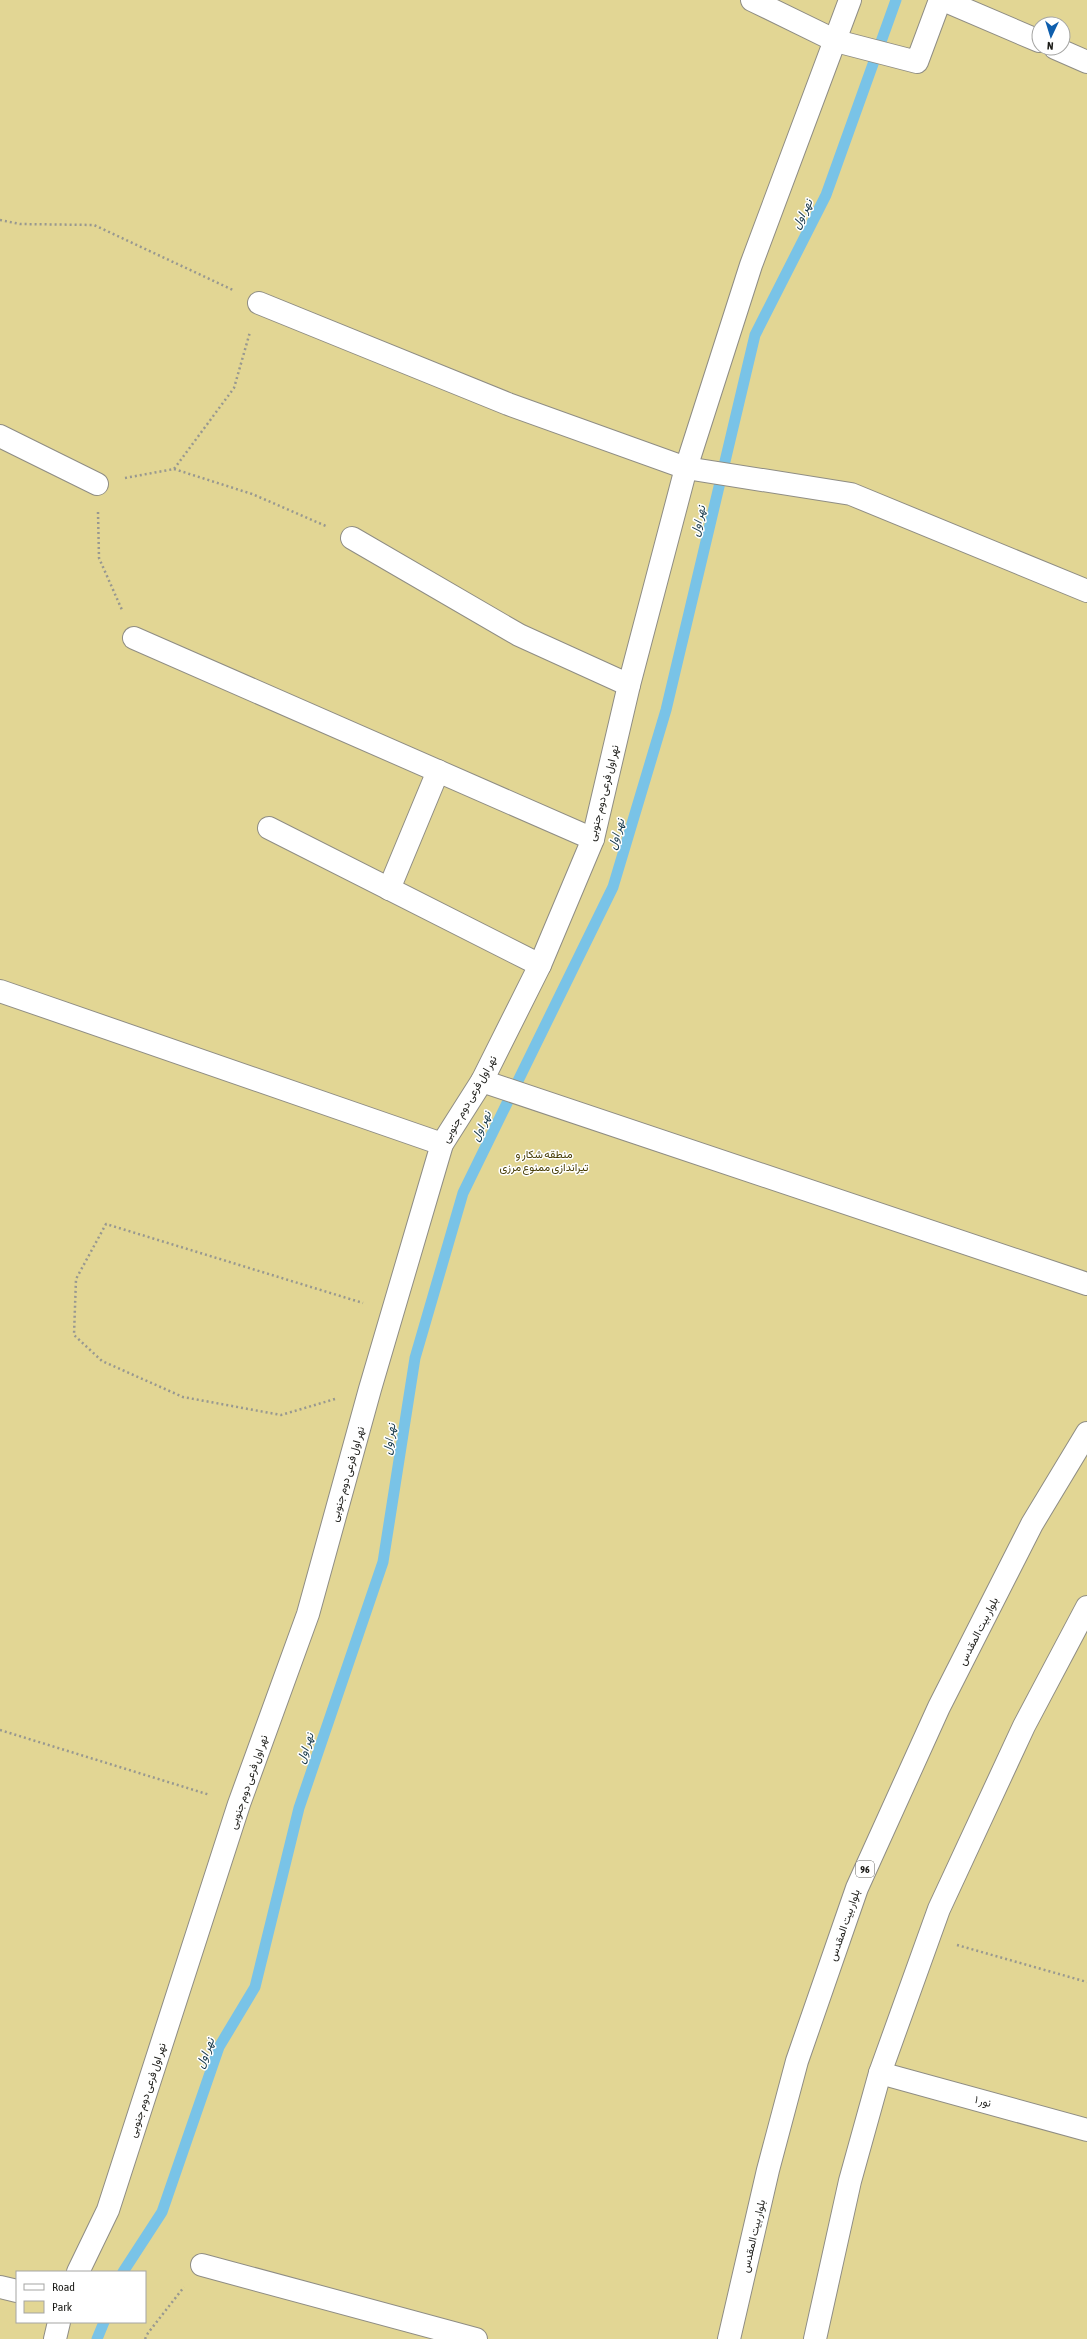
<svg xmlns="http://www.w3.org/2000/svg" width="1087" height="2339" viewBox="0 0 1087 2339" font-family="'Asap Condensed',Vazirmatn,sans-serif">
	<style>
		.green { fill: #e2d694; fill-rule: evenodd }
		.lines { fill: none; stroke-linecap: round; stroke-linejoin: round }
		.stream { stroke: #79c3e7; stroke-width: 11 }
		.minor-casing { stroke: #8f8d84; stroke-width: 24 }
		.major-casing { stroke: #8f8d84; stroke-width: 24 }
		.path { stroke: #989890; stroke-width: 2.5; stroke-dasharray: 2 3; stroke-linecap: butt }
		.minor { stroke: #fff; stroke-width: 22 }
		.major { stroke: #fff; stroke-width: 22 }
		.labels { text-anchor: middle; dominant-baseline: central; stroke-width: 3; stroke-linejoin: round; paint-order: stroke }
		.shield { fill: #fff; stroke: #62625f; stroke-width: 1 }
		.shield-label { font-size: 10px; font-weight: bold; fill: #1e1e1a }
		.street-label { font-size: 11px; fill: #1e1e1a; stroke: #fff }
		.park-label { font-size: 11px; fill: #473d05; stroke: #fff }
		.water-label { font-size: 12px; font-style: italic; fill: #143646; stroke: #fff }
	</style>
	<rect width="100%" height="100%" fill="#faf9ee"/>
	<!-- green -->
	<path class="green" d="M0,0H1087V2339H0ZM1039,24H1063V48H1039ZM17,2272H145V2322H17Z"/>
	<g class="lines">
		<!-- stream -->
		<g class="stream">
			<polyline points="123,2272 162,2212 219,2047 255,1987 299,1808 383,1562 415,1358 463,1193 613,887 666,710 755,335 826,195 896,0"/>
			<polyline points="97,2339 104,2322"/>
		</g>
		<defs>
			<g id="minor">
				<polyline points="752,0 836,41 917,62 940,0"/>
				<polyline points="943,0 1039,41"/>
				<polyline points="1055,48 1087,62"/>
				<polyline points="259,303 508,404 686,468 851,494 1087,591"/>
				<polyline points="0,436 97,484"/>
				<polyline points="352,538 519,635 629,685"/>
				<polyline points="134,638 593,839"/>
				<polyline points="269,828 540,965"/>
				<polyline points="389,889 438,771"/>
				<polyline points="0,991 442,1144"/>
				<polyline points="482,1081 1087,1284"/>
				<polyline points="880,2073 1087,2130"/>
				<polyline points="202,2265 476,2339"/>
				<polyline points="78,2272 108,2210 239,1804 308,1614 370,1389 442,1144 482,1081 540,965 593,839 629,685 686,468 751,265 850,0"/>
				<polyline points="0,2287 17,2291"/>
				<polyline points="55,2339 59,2322"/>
			</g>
			<g id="major">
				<polyline points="729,2339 768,2170 797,2061 857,1888 939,1707 1032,1524 1087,1433"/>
				<polyline points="815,2339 850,2181 880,2073 939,1909 1024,1726 1087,1607"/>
			</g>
		</defs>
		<!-- minor casing -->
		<use href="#minor" class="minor-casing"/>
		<!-- major casing -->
		<use href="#major" class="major-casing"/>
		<!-- path -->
		<g class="path">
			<polyline points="0,220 20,224 94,225 233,290"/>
			<polyline points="174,469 252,494 326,526"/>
			<polyline points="125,478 174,469 234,388 250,332"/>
			<polyline points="98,512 99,558 122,610"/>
			<polyline points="335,1399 281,1415 183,1397 102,1361 74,1335 76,1279 106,1224 363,1303"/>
			<polyline points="0,1730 210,1795"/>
			<polyline points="957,1945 1087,1982"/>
			<polyline points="145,2339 148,2333 184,2287"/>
		</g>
		<!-- minor -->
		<use href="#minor" class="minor"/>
		<!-- major -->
		<use href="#major" class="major"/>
	</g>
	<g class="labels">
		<!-- shield labels -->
		<rect class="shield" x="856" y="1861" width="18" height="16" rx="3"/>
		<g class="shield-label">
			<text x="865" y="1869">96</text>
		</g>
		<!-- street labels -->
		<g class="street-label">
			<text transform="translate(603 793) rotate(-76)">نهر اول فرعی دوم جنوبی</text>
			<text transform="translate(469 1099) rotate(-60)">نهر اول فرعی دوم جنوبی</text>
			<text transform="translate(347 1474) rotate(-74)">نهر اول فرعی دوم جنوبی</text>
			<text transform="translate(978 1631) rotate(-63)">بلوار بیت المقدس</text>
			<text transform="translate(248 1782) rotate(-71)">نهر اول فرعی دوم جنوبی</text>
			<text transform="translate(844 1925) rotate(-71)">بلوار بیت المقدس</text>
			<text transform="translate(147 2090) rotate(-72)">نهر اول فرعی دوم جنوبی</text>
			<text transform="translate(983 2101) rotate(15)">نور ۱</text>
			<text transform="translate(753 2236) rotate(-77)">بلوار بیت المقدس</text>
		</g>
		<!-- park labels -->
		<g class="park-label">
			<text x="544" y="1154">منطقه شکار و<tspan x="544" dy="13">تیراندازی ممنوع مرزی</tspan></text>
		</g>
		<!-- water labels -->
		<g class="water-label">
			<text transform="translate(802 214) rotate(-63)">نهر اول</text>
			<text transform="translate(698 521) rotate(-77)">نهر اول</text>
			<text transform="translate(616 834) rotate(-73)">نهر اول</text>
			<text transform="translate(481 1126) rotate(-64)">نهر اول</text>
			<text transform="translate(389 1439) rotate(-81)">نهر اول</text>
			<text transform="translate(305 1748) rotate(-71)">نهر اول</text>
			<text transform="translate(205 2053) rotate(-68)">نهر اول</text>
		</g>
	</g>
	<!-- legend -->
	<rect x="16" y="2271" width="130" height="52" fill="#ffffff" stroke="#a5a5a3"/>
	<rect x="24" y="2284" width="20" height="6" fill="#ffffff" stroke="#a5a5a3"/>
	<text x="52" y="2291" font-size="12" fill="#1e1e1a">Road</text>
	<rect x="24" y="2301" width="20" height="12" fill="#e2d694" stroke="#a5a5a3"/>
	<text x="52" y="2311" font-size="12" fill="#1e1e1a">Park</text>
	<!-- north arrow -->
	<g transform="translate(1051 36) rotate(184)"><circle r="19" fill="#ffffff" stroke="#a5a5a3"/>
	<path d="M0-3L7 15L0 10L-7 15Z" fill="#0e5ead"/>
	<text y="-6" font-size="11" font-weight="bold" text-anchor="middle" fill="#1e1e1a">N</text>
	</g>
</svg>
